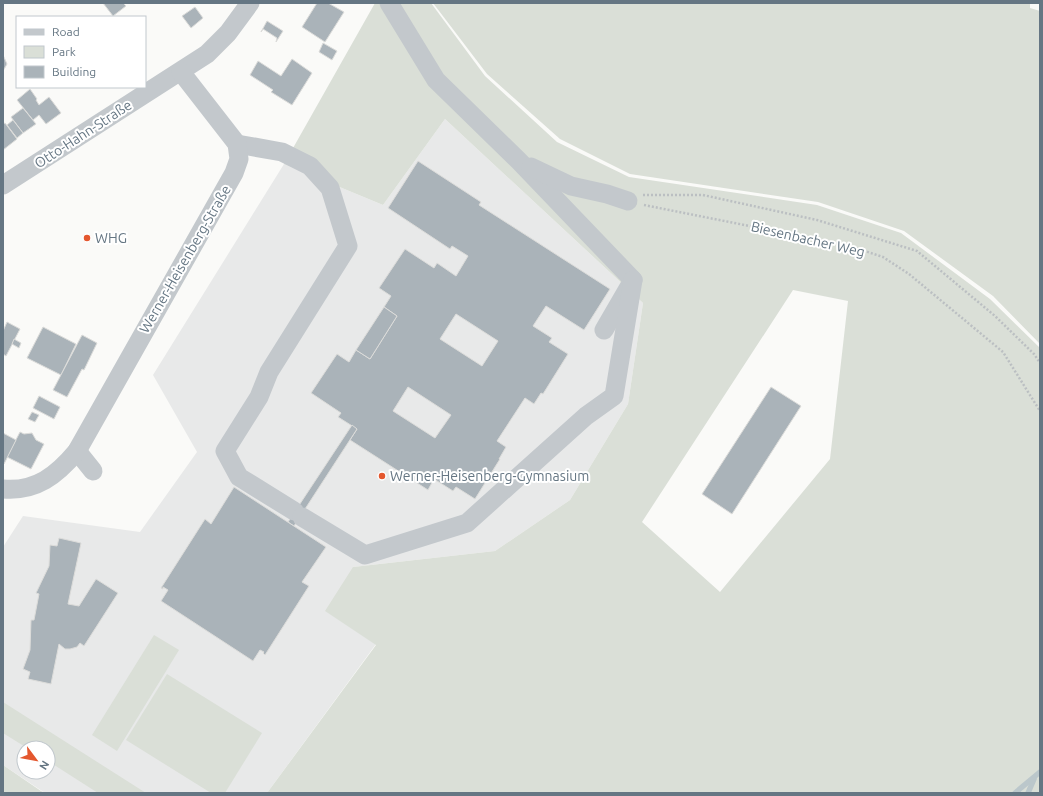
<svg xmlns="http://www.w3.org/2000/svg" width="1043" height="796" viewBox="0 0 1043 796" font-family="Ubuntu,sans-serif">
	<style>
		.built { fill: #e8e9e9; fill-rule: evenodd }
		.green { fill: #dadfd7; fill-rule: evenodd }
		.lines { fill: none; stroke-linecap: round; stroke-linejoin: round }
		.stream { stroke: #bbc7cb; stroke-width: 5.5 }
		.building { fill: #aab3b9; stroke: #dcdcda; fill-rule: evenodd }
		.path { stroke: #bbbfc2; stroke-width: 2.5; stroke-dasharray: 2 2; stroke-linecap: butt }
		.minor { stroke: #c3c8cc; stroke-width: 19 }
		.poi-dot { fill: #e4572e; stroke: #fff; stroke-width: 1.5 }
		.labels { text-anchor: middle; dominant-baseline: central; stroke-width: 4; stroke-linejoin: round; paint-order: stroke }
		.street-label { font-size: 14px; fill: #657683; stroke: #fff }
		.poi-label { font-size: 14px; fill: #657683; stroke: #fff; text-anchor: start }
	</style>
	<rect width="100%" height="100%" fill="#fafaf8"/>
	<!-- built -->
	<path class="built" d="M445,119L643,303L628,404L570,500L495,551L353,567L376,644L267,793H45L3,765V547L23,516L140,532L197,452L153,375L284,164L383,205ZM24,748H48V772H24Z"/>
	<!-- green -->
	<g class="green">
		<path d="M375,3H431L485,76L557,142L629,177L817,205L901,233L990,299L1040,348V793H267L376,645L325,611L353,567L495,551L570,500L628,404L643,303L445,119L383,205L284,164ZM793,290L848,301L830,459L720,592L642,522Z"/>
		<polygon points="433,3 1030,3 1030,8 1040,11 1040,344 993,296 904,231 818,202 630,174 560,139 487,74"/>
		<polygon points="154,635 179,650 117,751 92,735"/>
		<polygon points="167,674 262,733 225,793 211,793 126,740"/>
		<polygon points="3,702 146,793 98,793 48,761 48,748 27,748 3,733"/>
		<polygon points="3,765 41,791 45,793 3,793"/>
	</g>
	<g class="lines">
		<!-- stream -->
		<g class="stream">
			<polyline points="1015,793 1040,772"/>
			<polyline points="1028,793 1034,779"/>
		</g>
	</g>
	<!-- building -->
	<g class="building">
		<polygon points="103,3 123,3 126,6 113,16"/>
		<polygon points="317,3 328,3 344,12 325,42 302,27"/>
		<polygon points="195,7 203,18 191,28 182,16"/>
		<polygon points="267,21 283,31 276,42 277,38 263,29 261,32"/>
		<polygon points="323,43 337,51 332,60 319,52"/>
		<polygon points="3,55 7,64 3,71"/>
		<polygon points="292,59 312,73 292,105 271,92 273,90 250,75 258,61 281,76"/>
		<polygon points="30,89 37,99 36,100 39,105 49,97 61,113 46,124 39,115 33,120 17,100"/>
		<polygon points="23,108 36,124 23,133 11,117"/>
		<polygon points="13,120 23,133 17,138 7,125"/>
		<polygon points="5,123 17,139 3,150 3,124"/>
		<path d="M418,161L481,202L479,205L610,289L584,330L546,306L533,326L552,338L549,342L568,354L543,394L541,393L534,404L525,398L497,441L506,447L499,459H500L475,499L456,487L453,491L434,479L428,490L350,440L357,429L338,417L341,413L311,393L337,354L349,362L356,350L370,359L397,316L384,307L391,296L379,288L405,249L434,268L437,263L456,276L468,256L452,246L450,249L388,208ZM456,314L498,341L482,366L440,339ZM408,387L451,415L435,438L393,411Z"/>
		<polygon points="384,307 397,316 370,359 356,350"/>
		<polygon points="7,322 20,329 6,356 3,354 3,331"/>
		<polygon points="43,327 76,344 61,375 27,358"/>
		<polygon points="82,335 97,343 84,370 82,369 67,397 53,390"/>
		<polygon points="14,339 21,343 19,348 12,344"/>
		<polygon points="771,387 801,406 732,514 702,494"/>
		<polygon points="39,396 60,407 54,419 33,408"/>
		<polygon points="32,412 39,415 35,422 28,419"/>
		<polygon points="352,425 357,429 294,526 288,522"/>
		<polygon points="20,432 24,434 32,433 36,440 44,444 31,469 7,457"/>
		<polygon points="3,433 16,440 4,464 3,463"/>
		<polygon points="234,487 326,547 302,582 309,586 265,655 263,653 264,652 260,650 253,661 161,601 168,590 163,587 163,589 161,588 205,519 211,524"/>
		<polygon points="59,538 81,543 68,604 79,606 96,579 118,593 84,646 80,643 77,647 70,649 65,649 59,644 51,684 28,679 30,672 23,669 30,650 31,620 34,620 39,594 36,593 49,566 50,545 57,546"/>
	</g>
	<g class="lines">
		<!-- path -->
		<g class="path">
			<polyline points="643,195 703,195 817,220 917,251 995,316 1034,354 1040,363"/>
			<polyline points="644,205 850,246 883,257 909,274 1003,352 1040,411"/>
		</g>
		<!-- minor -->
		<g class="minor">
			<polyline points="389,3 436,80 519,161 633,280 604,330"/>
			<polyline points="237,144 282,152 310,166 330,188 348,246 269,372 259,397 225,451 239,477 294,511"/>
			<polyline points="531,167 571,186 607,194 628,201"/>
			<polyline points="3,185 207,54 228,33 250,3"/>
			<polyline points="77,451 93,471"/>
			<path d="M3,489C36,492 57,475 77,451L234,173L239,159L237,144L181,72"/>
			<polyline points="302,517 365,555 467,523 586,416 614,396 633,280"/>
		</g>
	</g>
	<!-- markers -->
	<g class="poi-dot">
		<circle cx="87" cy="238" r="4"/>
		<circle cx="382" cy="476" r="4"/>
	</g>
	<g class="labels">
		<!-- street labels -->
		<g class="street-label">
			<text transform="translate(83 134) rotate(-33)">Otto-Hahn-Straße</text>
			<text transform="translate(808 239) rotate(13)">Biesenbacher Weg</text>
			<text transform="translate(185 259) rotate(-60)">Werner-Heisenberg-Straße</text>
		</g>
		<!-- poi labels -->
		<g class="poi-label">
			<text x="95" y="238">WHG</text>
			<text x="390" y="476">Werner-Heisenberg-Gymnasium</text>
		</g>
	</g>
	<!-- border -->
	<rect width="1043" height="796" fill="none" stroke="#657683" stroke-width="8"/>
	<!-- legend -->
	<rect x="16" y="16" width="130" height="72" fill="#ffffff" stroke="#c1c8cd"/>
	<rect x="24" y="29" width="20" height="6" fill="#c3c8cc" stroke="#c1c8cd"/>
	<text x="52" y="36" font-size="12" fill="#657683">Road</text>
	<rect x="24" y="46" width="20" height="12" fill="#dadfd7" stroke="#c1c8cd"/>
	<text x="52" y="56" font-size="12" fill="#657683">Park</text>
	<rect x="24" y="66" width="20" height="12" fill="#aab3b9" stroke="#c1c8cd"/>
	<text x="52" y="76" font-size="12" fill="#657683">Building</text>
	<!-- north arrow -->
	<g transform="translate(36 760) rotate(122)"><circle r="19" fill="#ffffff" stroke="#c1c8cd"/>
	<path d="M0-3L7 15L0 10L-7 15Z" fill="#e4572e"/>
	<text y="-6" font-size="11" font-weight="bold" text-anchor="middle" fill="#657683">N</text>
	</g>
</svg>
